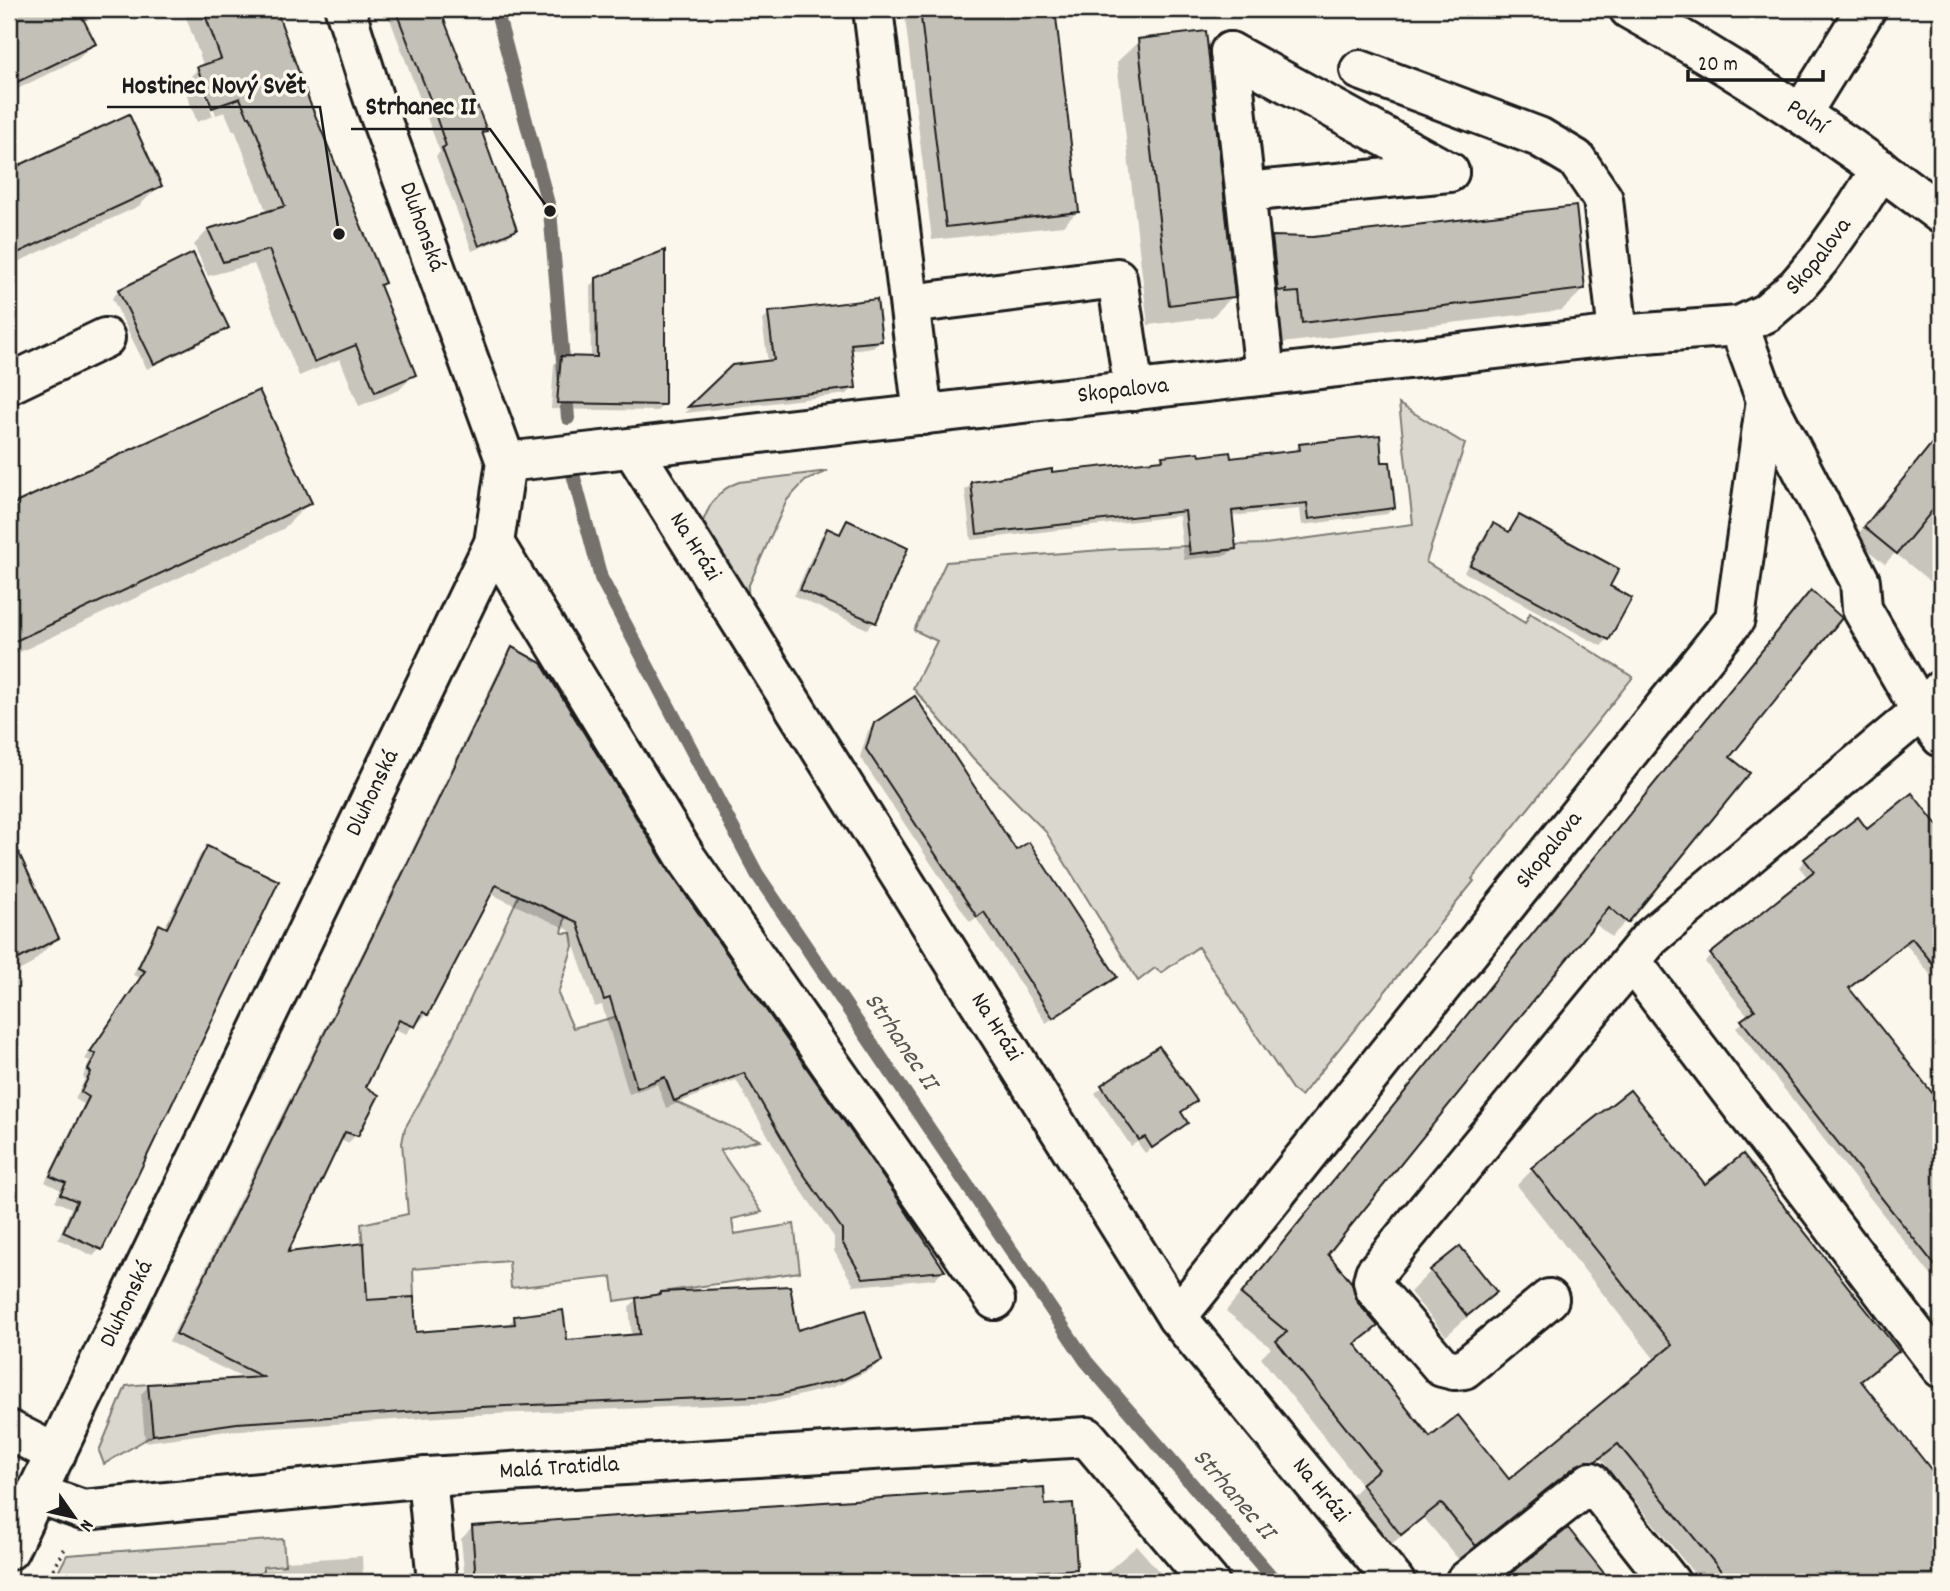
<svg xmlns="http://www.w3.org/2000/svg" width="1950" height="1591" viewBox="0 0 1950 1591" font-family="Dekko,sans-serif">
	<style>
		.green { fill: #dad7ce; stroke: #7b7a75; stroke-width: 2 }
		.shadow { fill: #0003 }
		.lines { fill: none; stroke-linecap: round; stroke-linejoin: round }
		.stream { stroke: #74726e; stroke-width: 14 }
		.building { fill: #c3c0b8; stroke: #1c1c1c; stroke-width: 2 }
		.minor-casing { stroke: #1c1c1c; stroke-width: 44 }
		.major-casing { stroke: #1c1c1c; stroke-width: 44 }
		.path { stroke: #1c1c1c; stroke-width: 4.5; stroke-dasharray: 2 5; stroke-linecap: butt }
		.minor { stroke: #fbf7ec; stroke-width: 38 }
		.major { stroke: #fbf7ec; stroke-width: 38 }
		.labels { text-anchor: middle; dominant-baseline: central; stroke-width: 7; stroke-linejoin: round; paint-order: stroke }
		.street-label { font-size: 24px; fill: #1c1c1c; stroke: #fbf7ec }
		.water-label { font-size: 26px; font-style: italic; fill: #575653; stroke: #fbf7ec }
		.leader { fill: none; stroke: #1c1c1c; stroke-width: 2.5 }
		.callout-dot { fill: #1c1c1c; stroke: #fbf7ec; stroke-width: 2.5 }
		.callout-label { font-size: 26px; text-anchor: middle; font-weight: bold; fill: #1c1c1c; stroke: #fbf7ec; stroke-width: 7; stroke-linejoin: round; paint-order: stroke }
	</style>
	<rect width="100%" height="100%" fill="#fbf7ec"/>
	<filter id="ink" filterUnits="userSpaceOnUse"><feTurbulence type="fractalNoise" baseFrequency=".0143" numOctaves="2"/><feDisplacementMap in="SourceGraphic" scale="14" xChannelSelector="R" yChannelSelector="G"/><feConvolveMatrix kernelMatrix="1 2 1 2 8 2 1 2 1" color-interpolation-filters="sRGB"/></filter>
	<g filter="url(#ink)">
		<!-- green -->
		<g class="green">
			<polygon points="1399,404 1465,444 1426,562 1525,623 1530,613 1633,677 1472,879 1474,881 1301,1096 1292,1089 1198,947 1161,973 1155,968 1138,981 1046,832 973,758 913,688 937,641 914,630 946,562 1115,549 1189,546 1191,554 1235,549 1235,545 1265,544 1413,524"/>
			<path d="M828,471L805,481L787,500L748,587L749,612L701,527C708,506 718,489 739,482Z"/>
			<polygon points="519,895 552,911 567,906 562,933 571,933 573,946 558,994 573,1028 615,1017 637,1087 665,1077 674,1101 760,1140 720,1150 762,1212 732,1219 734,1234 794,1224 800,1272 661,1292 661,1294 615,1301 612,1277 511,1288 509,1261 413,1269 414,1297 388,1299 368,1306 361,1224 408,1214 402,1143 405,1128 435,1075"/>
			<polygon points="148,1384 153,1435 104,1464 99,1451 126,1386"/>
			<polygon points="283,1539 285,1565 263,1567 264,1582 119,1582 114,1574 101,1582 53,1582 67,1555"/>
		</g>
		<!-- shadow -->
		<g class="shadow">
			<polygon points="9,9 137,9 82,21 93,44 78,59 9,93"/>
			<polygon points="183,9 274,9 308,103 383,283 379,287 414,375 399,390 359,406 340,359 299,376 254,264 208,276 194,245 208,230 267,213 235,130 233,131 225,112 216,115 202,75 198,75 213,116 197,122 183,84 198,69 204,67"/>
			<polygon points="393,9 438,9 485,130 481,134 515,229 509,236 472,251 436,156 440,152 388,14"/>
			<polygon points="904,9 1053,9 1077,212 1063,226 932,240"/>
			<polygon points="1139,41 1233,296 1212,317 1148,325 1117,62"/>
			<polygon points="128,116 160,185 139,206 9,266 9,172"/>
			<polygon points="1273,238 1584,289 1562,310 1281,343 1278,312 1265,313 1252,259"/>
			<polygon points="597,279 663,405 657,411 551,409 554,364 561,358 591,359 590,286"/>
			<polygon points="119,291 227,328 220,334 147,369 112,298"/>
			<polygon points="769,314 880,340 873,347 850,350 854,387 847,394 685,413 733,367 768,363 762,320"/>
			<polygon points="258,392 310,502 283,529 9,657 9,508"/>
			<polygon points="1941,432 1941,590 1895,553 1885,564 1854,539"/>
			<polygon points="1300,445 1381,464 1393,508 1387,514 1302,525 1300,509 1230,516 1234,548 1227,555 1184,560 1179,516 971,540 965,490 972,484 1159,462 1163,458 1230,460 1292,453"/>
			<polygon points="1519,518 1608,587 1608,639 1601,646 1464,572 1486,532 1493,525 1507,533"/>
			<polygon points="848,523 874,622 867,629 794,596 821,536 828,530 838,535"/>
			<polygon points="1811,593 1727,758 1627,921 1611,937 1594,923 1326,1254 1357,1304 1375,1326 1354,1345 1430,1439 1509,1481 1656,1361 1517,1185 1532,1170 1704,1186 1897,1350 1860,1383 1941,1485 1941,1582 1701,1582 1601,1459 1579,1477 1570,1476 1559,1480 1459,1560 1424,1518 1385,1549 1346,1501 1362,1485 1261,1358 1271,1348 1226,1311 1795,608"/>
			<polygon points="513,649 942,1271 935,1279 854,1286 834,1251 834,1237 792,1177 736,1080 666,1108 657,1084 629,1094 602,1005 595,1007 569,930 489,893 427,1014 419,1022 416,1021 406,1034 393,1028 364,1088 356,1135 348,1143 339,1140 285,1254 366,1302 414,1334 506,1326 515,1318 565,1342 632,1337 629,1307 637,1299 797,1333 880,1361 872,1369 834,1387 769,1403 471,1415 227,1431 145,1442 141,1394 149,1386 245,1379 169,1342 367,943 505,657"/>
			<polygon points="875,724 1115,977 1108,983 1046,1023 976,918 970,922 860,757 868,731"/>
			<polygon points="1912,796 1941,833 1941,988 1905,943 1847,988 1941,1106 1941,1288 1736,1028 1749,1017 1705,962 1808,878 1799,867 1805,860 1867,832"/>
			<polygon points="9,836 57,938 30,965 9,976"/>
			<polygon points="207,848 277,882 100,1249 93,1256 58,1239 71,1208 55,1201 61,1190 45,1182 84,1104 75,1099 85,1079 83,1077 90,1061 85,1059 140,978 133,975 153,933 159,927 164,929 200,855"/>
			<polygon points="1158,1048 1194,1101 1180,1113 1186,1123 1145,1153 1137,1142 1131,1146 1095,1093"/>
			<polygon points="1431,1271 1495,1292 1446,1336 1410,1292"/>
			<polygon points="1043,1507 1075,1568 1064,1580 1022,1582 465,1582 461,1539 472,1528"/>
			<polygon points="1568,1531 1609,1582 1503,1582"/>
			<polygon points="1137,1546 1168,1582 1095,1582"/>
			<polygon points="362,1556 363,1582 257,1582 256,1575 263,1569 279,1568 286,1561"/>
			<polygon points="113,1576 117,1582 104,1582"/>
		</g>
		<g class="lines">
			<!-- stream -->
			<g class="stream">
				<polyline points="496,9 550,211 568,418"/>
				<polyline points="573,474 601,578 757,874 1086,1361 1276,1582"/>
			</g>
		</g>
		<!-- building -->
		<g class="building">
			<polygon points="9,9 78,9 96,44 9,86"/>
			<polygon points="203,9 276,9 310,103 385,283 380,285 416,375 375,392 356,345 314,362 269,250 223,262 208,229 285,206 250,116 248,117 240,98 212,108 197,67 221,59"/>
			<polygon points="395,9 440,9 487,131 482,132 517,230 479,246 442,148 446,146 430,99"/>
			<polygon points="920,9 1055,9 1079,212 946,227"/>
			<polygon points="1206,31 1235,297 1169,305 1138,39"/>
			<polygon points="129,114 162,186 9,257 9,170"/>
			<polygon points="1576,206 1585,289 1302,323 1299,292 1286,293 1286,290 1278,291 1272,236 1313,237"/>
			<polygon points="665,250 665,405 557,403 561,356 597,357 596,278"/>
			<polygon points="193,253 229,328 154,364 118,290"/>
			<polygon points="877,299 882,341 851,344 856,388 688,407 732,365 774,360 768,312"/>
			<polygon points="259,390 312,503 9,644 9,506"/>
			<polygon points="1941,432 1941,500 1897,554 1864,527"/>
			<polygon points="1380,435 1382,462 1390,462 1395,508 1309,519 1307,503 1232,511 1236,549 1190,554 1185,511 977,534 971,482 1052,469 1052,472 1163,460 1162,456 1199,452 1200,456 1230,452 1231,458 1300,450 1299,444"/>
			<polygon points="1519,515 1619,569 1610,586 1632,598 1609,640 1470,565 1493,523 1509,532"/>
			<polygon points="847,520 908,548 876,623 800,590 827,528 840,534"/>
			<polygon points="1811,590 1842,618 1730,757 1750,773 1628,923 1609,907 1328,1254 1352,1283 1358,1303 1378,1326 1355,1344 1430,1437 1458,1415 1509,1479 1672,1345 1531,1168 1630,1090 1705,1184 1743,1154 1899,1351 1861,1381 1941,1482 1941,1582 1730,1582 1618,1444 1596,1461 1587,1461 1577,1465 1476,1546 1441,1503 1401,1535 1361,1484 1379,1469 1276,1341 1287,1332 1241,1294"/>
			<polygon points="512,647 541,663 669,871 894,1193 945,1271 863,1278 842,1242 842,1229 800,1169 744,1073 674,1101 665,1077 637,1088 610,998 604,1000 577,922 496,885 428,1015 423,1012 415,1027 399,1020 366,1087 379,1095 358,1136 345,1132 288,1252 364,1243 367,1300 414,1297 416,1332 515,1324 514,1316 563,1310 567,1340 640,1334 636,1298 661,1294 661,1292 790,1286 798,1330 865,1310 882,1361 844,1379 778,1395 480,1407 237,1423 153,1435 148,1384 263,1377 176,1334 374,933"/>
			<polygon points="915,696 1016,850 1029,842 1117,977 1053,1018 984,912 977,917 866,749 874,723"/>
			<polygon points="1912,793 1941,830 1941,974 1912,938 1849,988 1941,1104 1941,1273 1741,1020 1755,1010 1710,954 1814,871 1804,859 1858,817 1867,829"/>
			<polygon points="9,832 59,938 9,964"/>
			<polygon points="207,846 279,881 102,1250 63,1232 77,1201 60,1194 66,1183 50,1176 89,1097 81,1092 91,1072 88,1070 96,1054 90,1052 145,971 138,968 159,924 167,928"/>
			<polygon points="1159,1046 1197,1101 1181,1112 1188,1123 1152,1148 1145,1137 1139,1140 1101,1085"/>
			<polygon points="1460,1246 1497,1292 1467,1316 1430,1270"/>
			<polygon points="1044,1487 1045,1505 1073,1503 1077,1569 877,1582 476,1582 472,1526"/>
			<polygon points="1568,1528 1611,1582 1505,1582 1503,1580"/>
		</g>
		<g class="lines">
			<defs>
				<g id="minor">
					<polyline points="873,9 923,415"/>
					<polyline points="1230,52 1265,375"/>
					<polyline points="1230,52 1449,172"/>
					<polyline points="1360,70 1539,137 1576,159 1603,199 1618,335"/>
					<polyline points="1801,114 1866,9"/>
					<polyline points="1246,192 1449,172"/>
					<polyline points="910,304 1117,278 1134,391"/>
					<polyline points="9,384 105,338"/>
					<polyline points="1766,400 1860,581 1862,609 1921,711 1941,737"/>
					<path id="s1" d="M632,448L1177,1317L1395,1582"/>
					<path id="s2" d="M506,462L1618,335L1739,326L1766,313L1797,286L1820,259L1857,207L1881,169"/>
					<polyline points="494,543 687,859 995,1300"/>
					<polyline points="1632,962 1941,1368"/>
					<polyline points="1549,1299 1464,1369 1454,1370 1442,1367 1375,1289 1373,1281 1375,1273 1650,938 1921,711 1941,690"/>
					<path id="s3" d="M1177,1317L1735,619L1766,400L1739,326"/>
					<polyline points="9,1430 56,1454"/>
					<polyline points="427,1477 437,1582"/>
					<path id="s4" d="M36,1493L83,1510L427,1477L1087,1437L1209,1582"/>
					<path id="s5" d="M9,1550L494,543L506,462L373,97L345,9"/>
					<polyline points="1465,1582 1591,1482 1670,1582"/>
				</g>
				<g id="major">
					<path id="s6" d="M1629,9C1738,69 1842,139 1941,214"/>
				</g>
			</defs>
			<!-- minor casing -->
			<use href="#minor" class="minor-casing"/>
			<!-- major casing -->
			<use href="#major" class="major-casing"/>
			<!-- path -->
			<polyline class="path" points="47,1582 64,1549"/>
			<!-- minor -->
			<use href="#minor" class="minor"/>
			<!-- major -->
			<use href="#major" class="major"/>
		</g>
	</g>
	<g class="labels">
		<!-- street labels -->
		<g class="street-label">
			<text stroke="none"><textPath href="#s6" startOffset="208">Polní</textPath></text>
			<text transform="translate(421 227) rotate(70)">Dluhonská</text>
			<text stroke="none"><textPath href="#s2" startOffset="1348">Skopalova</textPath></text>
			<text stroke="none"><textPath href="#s2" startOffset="621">Skopalova</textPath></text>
			<text stroke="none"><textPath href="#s1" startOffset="117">Na Hrázi</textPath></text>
			<text stroke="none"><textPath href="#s5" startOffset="840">Dluhonská</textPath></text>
			<text stroke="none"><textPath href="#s3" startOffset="597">Skopalova</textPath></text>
			<text stroke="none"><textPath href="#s1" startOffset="684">Na Hrázi</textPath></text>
			<text stroke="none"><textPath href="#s5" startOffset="273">Dluhonská</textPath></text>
			<text stroke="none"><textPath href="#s4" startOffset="528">Malá Tratidla</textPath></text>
			<text stroke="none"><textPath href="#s1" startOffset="1251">Na Hrázi</textPath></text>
		</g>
		<!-- water labels -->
		<g class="water-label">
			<text transform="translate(900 1042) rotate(56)">Strhanec II</text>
			<text transform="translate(1233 1495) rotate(49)">Strhanec II</text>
		</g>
	</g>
	<!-- callouts -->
	<path class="leader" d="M339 234L320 107H107M550 211L490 129H351"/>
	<g class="callout-dot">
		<circle cx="339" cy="234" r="7"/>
		<circle cx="550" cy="211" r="7"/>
	</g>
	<g class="callout-label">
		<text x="214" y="93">Hostinec Nový Svět</text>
		<text x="421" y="114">Strhanec II</text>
	</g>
	<!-- margin -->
	<rect width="1950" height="1591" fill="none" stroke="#fbf7ec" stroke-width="35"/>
	<rect x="18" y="18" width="1915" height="1556" fill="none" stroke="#1c1c1c" stroke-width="2.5" filter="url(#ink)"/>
	<!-- north arrow -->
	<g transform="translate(74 1517) rotate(124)" stroke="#fbf7ec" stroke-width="5" paint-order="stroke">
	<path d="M0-5L12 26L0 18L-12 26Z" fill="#1c1c1c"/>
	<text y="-10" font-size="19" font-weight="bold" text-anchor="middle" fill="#1c1c1c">N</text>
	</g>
	<!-- scale -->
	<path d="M1688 70v10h135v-10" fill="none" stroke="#1c1c1c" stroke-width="3.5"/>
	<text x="1698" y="70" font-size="21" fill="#1c1c1c" stroke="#fbf7ec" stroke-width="5" paint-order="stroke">20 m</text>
</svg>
